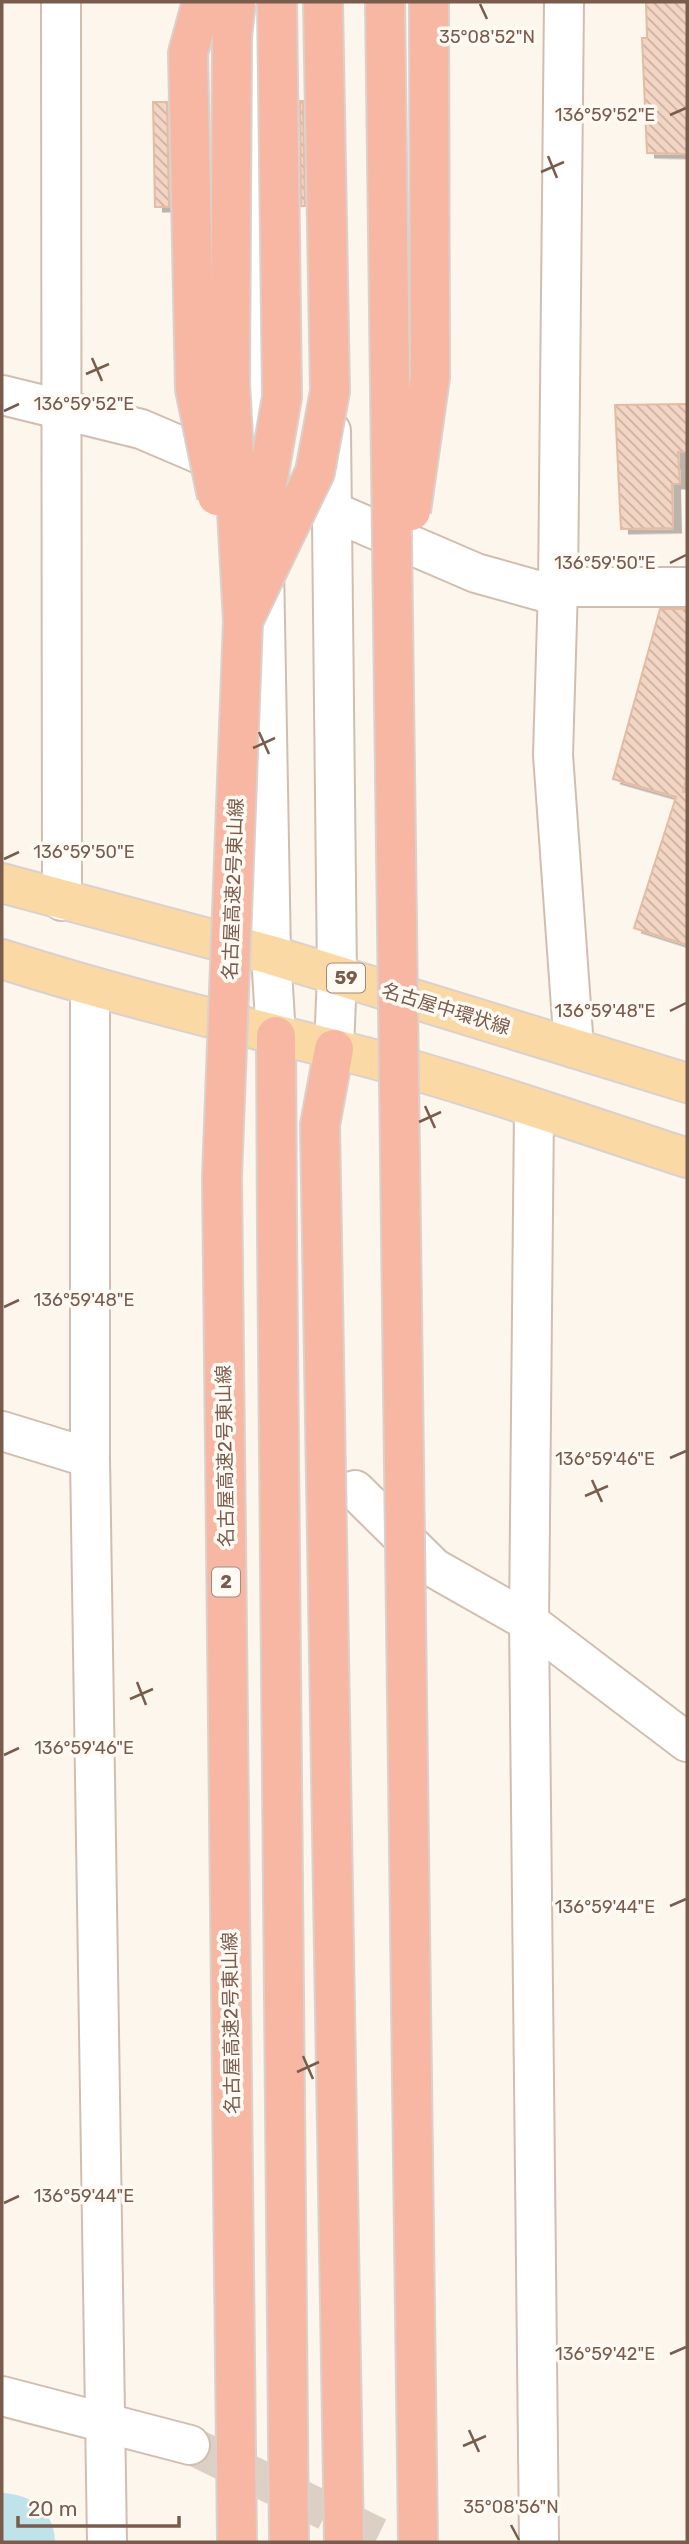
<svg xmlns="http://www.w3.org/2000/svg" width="689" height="2544" viewBox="0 0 689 2544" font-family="Rubik,'Noto Sans JP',sans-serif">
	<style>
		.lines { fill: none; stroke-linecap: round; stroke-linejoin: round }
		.river { stroke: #bfe3e8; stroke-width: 96 }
		.building { fill: url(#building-back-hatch); stroke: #e6bba3; stroke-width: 2; filter: url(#shadow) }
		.minor-tunnel { stroke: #dcd0c4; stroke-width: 38; stroke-dasharray: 38 19; stroke-linecap: butt }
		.minor-casing { stroke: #d1beb0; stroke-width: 42 }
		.major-casing { stroke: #dad1cd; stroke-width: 42 }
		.highway-casing { stroke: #dad1cd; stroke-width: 42 }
		.minor { stroke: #fff; stroke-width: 38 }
		.major { stroke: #fbd9a5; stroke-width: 38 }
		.highway { stroke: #f7b7a3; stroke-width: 38 }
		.highway-bridge-casing { stroke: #dad1cd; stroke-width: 42; stroke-linecap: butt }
		.highway-bridge { stroke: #f7b7a3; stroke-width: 38 }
		.ticks { fill: none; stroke: #7a5c4d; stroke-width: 2.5 }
		.labels { text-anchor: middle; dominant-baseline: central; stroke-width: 7; stroke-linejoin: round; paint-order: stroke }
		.shield { fill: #fffaf3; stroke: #a28b7f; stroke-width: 2 }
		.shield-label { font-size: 18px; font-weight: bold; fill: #7a5c4d }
		.street-label { font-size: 19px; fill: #7a5c4d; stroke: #fffaf3 }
		.ticks-label { font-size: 18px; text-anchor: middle; fill: #7a5c4d; stroke: #fffaf3; stroke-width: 7; stroke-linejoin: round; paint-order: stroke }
	</style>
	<defs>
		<pattern id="building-back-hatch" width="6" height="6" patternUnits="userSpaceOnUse" patternTransform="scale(1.75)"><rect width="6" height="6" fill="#f3d5c3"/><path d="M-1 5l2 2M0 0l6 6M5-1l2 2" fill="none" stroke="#cab0a1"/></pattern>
		<filter id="shadow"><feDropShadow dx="8" dy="4.5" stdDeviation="0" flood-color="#0004"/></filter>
	</defs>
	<rect width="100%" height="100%" fill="#fdf6ec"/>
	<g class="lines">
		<!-- river -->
		<polyline class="river" points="2,2541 7,2542"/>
	</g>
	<!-- building -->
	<g class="building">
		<polygon points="646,2 687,2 687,154 647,153 642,38 647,38"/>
		<polygon points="300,101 303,101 305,206 301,206"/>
		<polygon points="153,102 167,102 169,207 155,207"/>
		<polygon points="687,404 687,452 678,452 680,484 672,484 673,528 621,529 615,405"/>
		<polygon points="660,609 687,609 687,776 683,792 687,792 687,945 634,928 676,797 613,779"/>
	</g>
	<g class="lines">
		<!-- minor-tunnel -->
		<polyline class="minor-tunnel" points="190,2445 389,2542"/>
		<defs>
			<g id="minor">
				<polyline points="61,2 62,901"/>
				<polyline points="254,2 262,457"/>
				<polyline points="564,2 558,587 553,755 574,1048"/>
				<polyline points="2,395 141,429 237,470"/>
				<polyline points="331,431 337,975 334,1049"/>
				<polyline points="311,502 476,573 558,596"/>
				<polyline points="264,566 271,955 276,1036"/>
				<polyline points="558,587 687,587"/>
				<polyline points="90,987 90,1458 107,2542"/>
				<polyline points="534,1108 529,1622 539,2542"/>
				<polyline points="2,1431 90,1458"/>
				<polyline points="355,1490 434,1568 529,1622 687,1742"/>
				<polyline points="2,2396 190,2445"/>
			</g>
			<g id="major">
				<polyline points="2,883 271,955 687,1083"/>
				<path d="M2,959C111,994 222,1021 334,1049C453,1078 570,1120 687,1158"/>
			</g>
			<g id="highway">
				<polyline points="276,1036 277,1233"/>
				<polyline points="322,1240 320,1125 334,1049"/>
			</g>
		</defs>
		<!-- minor casing -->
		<use href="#minor" class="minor-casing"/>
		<!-- major casing -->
		<use href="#major" class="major-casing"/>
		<!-- highway casing -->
		<use href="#highway" class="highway-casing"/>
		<!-- minor -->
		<use href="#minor" class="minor"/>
		<!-- major -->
		<use href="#major" class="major"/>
		<!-- highway -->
		<use href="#highway" class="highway"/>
		<defs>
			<g id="highway-bridge">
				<polyline points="202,2 188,53 195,389 217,496"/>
				<polyline points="236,2 232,36 230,383 243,621 222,1177 237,2542"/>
				<polyline points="385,2 418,2542"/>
				<polyline points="411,511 430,377 429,2"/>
				<polyline points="255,554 282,397 277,2"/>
				<polyline points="244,619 315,472 330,391 323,2"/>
				<polyline points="277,1233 289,2542"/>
				<polyline points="322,1240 344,2542"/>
			</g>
		</defs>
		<!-- highway-bridge casing -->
		<use href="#highway-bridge" class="highway-bridge-casing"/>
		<!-- highway-bridge -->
		<use href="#highway-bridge" class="highway-bridge"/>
	</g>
	<!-- ticks -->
	<path class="ticks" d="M480,4L487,19M670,115L686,108M548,156L557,178M541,172L564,162M92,358L102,381M86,374L109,364M4,411L19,404M670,563L686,555M259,732L269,754M253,748L275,738M4,859L19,852M670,1011L686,1003M425,1106L435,1128M419,1122L441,1112M4,1307L19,1300M670,1458L686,1451M592,1480L602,1502M585,1496L608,1486M137,1682L146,1705M130,1699L153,1689M4,1755L19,1748M670,1906L686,1899M303,2056L313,2079M297,2072L319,2062M4,2203L19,2196M670,2354L686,2347M469,2430L479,2452M463,2446L486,2436M511,2525L519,2540"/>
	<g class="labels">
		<!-- shield labels -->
		<g class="shield">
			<rect x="327" y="963.5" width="38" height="29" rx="5"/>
			<rect x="212" y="1567.5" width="28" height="29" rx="5"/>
		</g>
		<g class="shield-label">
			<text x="346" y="978">59</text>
			<text x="226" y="1582">2</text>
		</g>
		<!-- street labels -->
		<g class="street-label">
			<text transform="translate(233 889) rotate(-88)">名古屋高速2号東山線</text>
			<text transform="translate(446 1009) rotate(17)">名古屋中環状線</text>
			<text transform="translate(225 1456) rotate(-91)">名古屋高速2号東山線</text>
			<text transform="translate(231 2023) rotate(-91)">名古屋高速2号東山線</text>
		</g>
	</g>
	<g class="ticks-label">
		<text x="487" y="43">35°08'52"N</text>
		<text x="605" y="121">136°59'52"E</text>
		<text x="84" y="410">136°59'52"E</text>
		<text x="605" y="569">136°59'50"E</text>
		<text x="84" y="858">136°59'50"E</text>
		<text x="605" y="1017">136°59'48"E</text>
		<text x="84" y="1306">136°59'48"E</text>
		<text x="605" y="1465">136°59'46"E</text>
		<text x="84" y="1754">136°59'46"E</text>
		<text x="605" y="1913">136°59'44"E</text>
		<text x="84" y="2202">136°59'44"E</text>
		<text x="605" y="2360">136°59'42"E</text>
		<text x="511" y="2513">35°08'56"N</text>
	</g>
	<!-- border -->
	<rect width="689" height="2544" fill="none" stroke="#7a5c4d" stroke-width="7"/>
	<!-- scale -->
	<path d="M18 2516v10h161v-10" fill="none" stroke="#7a5c4d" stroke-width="3.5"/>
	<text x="28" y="2516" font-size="21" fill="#7a5c4d" stroke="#fffaf3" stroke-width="5" paint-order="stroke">20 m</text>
</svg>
